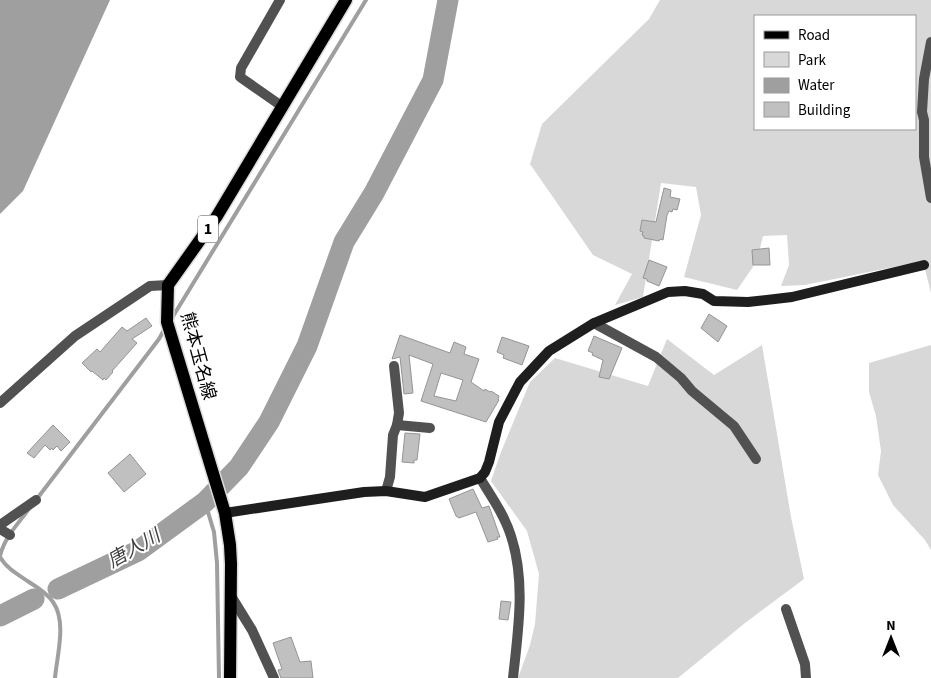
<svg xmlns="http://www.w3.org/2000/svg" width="931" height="678" viewBox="0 0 931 678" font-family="'Source Sans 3','Noto Sans JP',sans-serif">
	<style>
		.green { fill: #d8d8d8; fill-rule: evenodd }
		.water { fill: #9f9f9f }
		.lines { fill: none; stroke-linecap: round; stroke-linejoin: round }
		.stream { stroke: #9f9f9f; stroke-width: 4 }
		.river { stroke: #9f9f9f; stroke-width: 21 }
		.building { fill: #c0c0c0; stroke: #959595; fill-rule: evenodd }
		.primary-casing { stroke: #dbdbdb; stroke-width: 15 }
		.street { stroke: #515151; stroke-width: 10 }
		.secondary { stroke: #1e1e1e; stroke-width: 10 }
		.primary { stroke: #000; stroke-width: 12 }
		.labels { text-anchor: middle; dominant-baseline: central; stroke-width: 4; stroke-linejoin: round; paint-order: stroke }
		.shield { fill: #fff; stroke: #4c4c4c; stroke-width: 1 }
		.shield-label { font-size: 16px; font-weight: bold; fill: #000 }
		.street-label { font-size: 18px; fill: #000; stroke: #fff }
		.water-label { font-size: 19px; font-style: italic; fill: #404040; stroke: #fff }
	</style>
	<rect width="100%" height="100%" fill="#fff"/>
	<!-- green -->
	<g class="green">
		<path d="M660,0H931V293L923,261L805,285L781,286L789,265L787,235L763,236L757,261L737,290L684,277L701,215L696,187L661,183L643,297L615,305L632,274L593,255L530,164L542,124L649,19ZM755,16H915V129H755Z"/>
		<polygon points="667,339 714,375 762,345 791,517 804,579 745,623 678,678 518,678 530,645 535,624 539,574 527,531 491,481 501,452 530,382 555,358 648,386"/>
		<polygon points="931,345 931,550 925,540 893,505 878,475 881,451 876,416 869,392 869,363"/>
	</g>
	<!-- water -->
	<polygon class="water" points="0,0 110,0 23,191 0,214"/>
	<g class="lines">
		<!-- stream -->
		<g class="stream">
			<polyline points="172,318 366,0"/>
			<polyline points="36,500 159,339 165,328"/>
			<polyline points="205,502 214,532 217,563 219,678"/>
			<path d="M0,556C4,538 18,524 28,510"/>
			<path d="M0,557C6,568 19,575 29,582C37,587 48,594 53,602C67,622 57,655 55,678"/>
		</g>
		<!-- river -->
		<g class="river">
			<polyline points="58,589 138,551 205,502 239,467 269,422 307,346 344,242 374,193 433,80 448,0"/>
			<polyline points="0,616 34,599"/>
		</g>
	</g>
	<!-- building -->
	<g class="building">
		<polygon points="664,188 671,190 670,197 680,199 677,210 673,209 672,212 669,211 667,215 663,240 660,239 659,241 644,238 644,236 642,235 643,232 640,231 642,220 656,222"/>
		<polygon points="769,248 770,265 753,265 752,250"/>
		<polygon points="649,260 667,267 659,286 647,281 647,279 643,278"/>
		<polygon points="709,314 727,326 718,342 701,328"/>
		<polygon points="146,318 152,326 132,339 137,343 112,371 113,372 106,380 104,378 103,380 92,371 91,372 82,363 97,349 100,352 122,327 127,331"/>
		<path d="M400,335L450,353L454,342L466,347L464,354L479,359L471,382L484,391L485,389L490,392L491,391L499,396L498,399L499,400L486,422L421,401L433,364L409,355L413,393L404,394L400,357L392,359ZM441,373L463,380L456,401L434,396Z"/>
		<polygon points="594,336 622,348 609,379 599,377 603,360 592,355 593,353 588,351"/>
		<polygon points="502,337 529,346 522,365 503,358 504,355 497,352"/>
		<polygon points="53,425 70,442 61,451 57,446 53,450 52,448 50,450 45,445 34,458 27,453"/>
		<polygon points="405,433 420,434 417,460 414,460 414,463 402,462"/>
		<polygon points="130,454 146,474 124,492 108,473"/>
		<polygon points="473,489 482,508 489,506 500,537 497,537 498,539 488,542 476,512 459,518 456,516 449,499"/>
		<polygon points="501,601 511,602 508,620 499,619"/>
		<polygon points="291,637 300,662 311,661 313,678 281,678 278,670 282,669 273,643"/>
	</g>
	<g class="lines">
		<defs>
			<polyline id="primary" points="230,678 231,564 230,545 225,513 167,322 168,285 217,216 346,0"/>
		</defs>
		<!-- primary casing -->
		<use href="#primary" class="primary-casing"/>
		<!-- street -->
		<g class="street">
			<polyline points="280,0 241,68 240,77 283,107"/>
			<polyline points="931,42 924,79 922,112 924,120 924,157 931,198"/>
			<polyline points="594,323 656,357 681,378 692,391 734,426 756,459"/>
			<polyline points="0,403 75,336 150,286 168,285"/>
			<polyline points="397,425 430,428"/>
			<path d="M480,478C491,496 505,516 511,536C526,582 518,631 513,678"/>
			<polyline points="386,491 390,477 393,435 397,425 399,413 394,366"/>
			<polyline points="0,525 36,500"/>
			<polyline points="0,529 10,535"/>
			<polyline points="231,596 252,630 274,678"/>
			<polyline points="786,609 805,664 806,678"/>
		</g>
		<!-- secondary -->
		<polyline class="secondary" points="225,513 364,492 386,491 425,497 480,478 485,472 489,462 499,422 520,382 549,351 594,323 668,292 685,291 703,294 714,301 748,302 792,297 924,265"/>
		<!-- primary -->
		<use href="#primary" class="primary"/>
	</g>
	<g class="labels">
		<!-- shield labels -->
		<rect class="shield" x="198" y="215.5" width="20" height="27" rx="4"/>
		<g class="shield-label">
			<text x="208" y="229">1</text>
		</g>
		<!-- street labels -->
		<g class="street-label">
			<text transform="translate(198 356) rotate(75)">熊本玉名線</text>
		</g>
		<!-- water labels -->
		<g class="water-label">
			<text transform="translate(134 549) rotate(-30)">唐人川</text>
		</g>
	</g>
	<!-- legend -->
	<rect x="754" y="15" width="162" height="115" fill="#ffffff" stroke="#999999"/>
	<rect x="764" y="31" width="25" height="8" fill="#000000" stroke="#999999"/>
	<text x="798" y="40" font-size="15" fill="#000000">Road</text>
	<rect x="764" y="52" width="25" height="15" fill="#d8d8d8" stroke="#999999"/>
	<text x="798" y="65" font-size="15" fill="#000000">Park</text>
	<rect x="764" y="78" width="25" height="15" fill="#9f9f9f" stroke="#999999"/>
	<text x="798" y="90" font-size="15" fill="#000000">Water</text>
	<rect x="764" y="102" width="25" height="15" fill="#c0c0c0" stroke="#999999"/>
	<text x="798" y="115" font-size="15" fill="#000000">Building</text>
	<!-- north arrow -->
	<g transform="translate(891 638)" stroke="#ffffff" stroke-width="4" paint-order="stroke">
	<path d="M0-4L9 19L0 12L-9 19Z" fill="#000000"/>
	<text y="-8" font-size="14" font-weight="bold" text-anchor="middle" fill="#000000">N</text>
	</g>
</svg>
